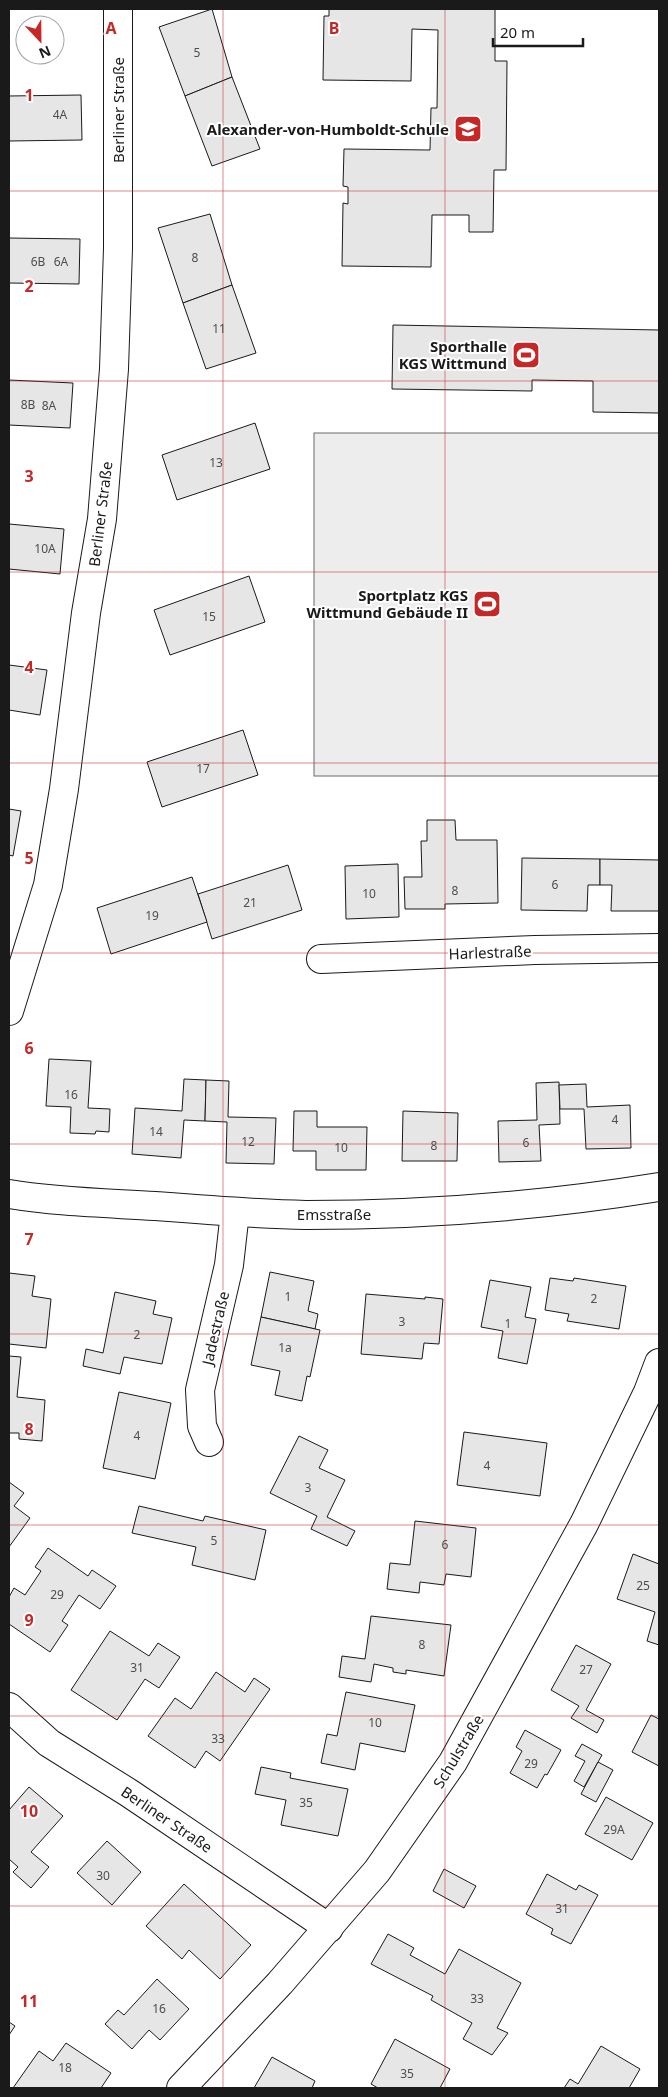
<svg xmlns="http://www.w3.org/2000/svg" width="668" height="2097" viewBox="0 0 668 2097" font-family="'Noto Sans',sans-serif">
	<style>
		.built { fill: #ededed; stroke: #6a6a6a }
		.building { fill: #e6e6e6; stroke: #1a1a1a }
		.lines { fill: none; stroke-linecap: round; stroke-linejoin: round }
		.minor-casing { stroke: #1a1a1a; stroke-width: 30 }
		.minor { stroke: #fff; stroke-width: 28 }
		.grid { fill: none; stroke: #c62828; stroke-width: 1; stroke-opacity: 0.55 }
		.labels { text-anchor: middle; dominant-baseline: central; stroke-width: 4; stroke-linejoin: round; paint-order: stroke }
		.number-label { font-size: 12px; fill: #4d4d4d }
		.street-label { font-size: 15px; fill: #1a1a1a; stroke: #fff }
		.poi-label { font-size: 15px; font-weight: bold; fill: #1a1a1a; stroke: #fff; text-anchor: end }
		.grid-label { font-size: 16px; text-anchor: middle; font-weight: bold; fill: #c62828; stroke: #fff; stroke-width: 4; stroke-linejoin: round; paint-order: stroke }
	</style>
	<rect width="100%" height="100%" fill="#fff"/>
	<!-- built -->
	<rect class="built" x="314" y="433" width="345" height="343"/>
	<!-- building -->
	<g class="building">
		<polygon points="212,9 232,77 185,96 159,27"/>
		<polygon points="329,9 495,9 495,61 507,61 506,170 494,170 493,232 469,232 469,215 432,215 431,267 342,266 343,203 348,204 348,187 343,186 344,149 430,150 431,108 437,108 438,30 412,29 411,81 323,80 324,16 329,16"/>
		<polygon points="232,77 260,149 212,166 185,96"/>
		<polygon points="81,95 82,140 9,141 9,96"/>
		<polygon points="210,214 232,285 183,303 158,228"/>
		<polygon points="9,238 80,239 79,284 9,283"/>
		<polygon points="232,285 256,353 206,369 183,303"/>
		<polygon points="393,325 659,330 659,413 593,412 593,381 532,380 532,391 392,389"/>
		<polygon points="9,380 73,383 70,428 9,425"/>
		<polygon points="255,423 270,469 177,500 162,455"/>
		<polygon points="9,524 64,529 60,574 9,569"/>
		<polygon points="249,576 265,622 170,655 154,610"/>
		<polygon points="9,665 47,670 40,715 9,710"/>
		<polygon points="243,730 258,775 162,807 147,762"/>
		<polygon points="9,809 21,811 13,856 9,855"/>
		<polygon points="427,820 455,820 456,840 497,840 498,903 445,904 445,909 405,909 404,877 422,877 421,841 427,841"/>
		<polygon points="522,858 600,859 600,885 588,885 587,911 521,910"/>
		<polygon points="600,859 659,860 659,911 611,911 612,885 600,885"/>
		<polygon points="398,864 399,917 346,919 345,866"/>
		<polygon points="288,865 302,910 212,939 198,894"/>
		<polygon points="192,877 207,922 111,954 97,908"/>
		<polygon points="49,1059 91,1061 88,1108 110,1109 109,1132 96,1131 95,1134 70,1133 71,1107 46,1106"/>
		<polygon points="184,1079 206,1080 205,1121 184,1120 181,1158 132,1154 135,1108 182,1111"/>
		<polygon points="206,1080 229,1081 228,1117 276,1118 274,1164 226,1163 227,1122 205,1121"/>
		<polygon points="559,1082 560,1124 539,1125 541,1161 499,1162 498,1121 537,1120 536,1083"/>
		<polygon points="586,1084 587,1107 630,1105 631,1148 586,1149 584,1109 560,1109 559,1085"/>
		<polygon points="294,1111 317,1111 317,1127 367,1127 366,1170 316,1170 316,1151 293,1151"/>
		<polygon points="403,1111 458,1113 457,1161 402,1161"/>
		<polygon points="270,1272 314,1281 308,1311 318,1314 315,1329 261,1317"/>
		<polygon points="9,1273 35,1276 32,1296 51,1299 46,1348 9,1344"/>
		<polygon points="550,1278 573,1281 574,1278 626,1286 619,1329 567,1321 569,1314 545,1310"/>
		<polygon points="490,1280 531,1287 525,1317 536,1319 527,1364 498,1358 503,1331 481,1327"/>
		<polygon points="115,1292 156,1301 153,1314 172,1318 162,1364 124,1357 120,1374 83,1366 86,1349 103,1353"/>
		<polygon points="366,1294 425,1299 425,1297 443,1299 439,1344 424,1343 422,1359 361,1354"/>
		<polygon points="261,1317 320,1330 310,1377 307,1376 302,1401 275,1395 280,1371 251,1365"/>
		<polygon points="9,1356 21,1357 17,1397 45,1400 42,1441 19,1439 19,1433 9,1433"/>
		<polygon points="119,1392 171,1403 155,1479 103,1468"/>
		<polygon points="464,1432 547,1443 540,1496 457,1485"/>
		<polygon points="299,1436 328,1450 319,1468 345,1480 327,1517 355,1531 347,1546 311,1529 317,1516 270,1493"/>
		<polygon points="9,1482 24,1493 14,1506 30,1518 9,1547"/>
		<polygon points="139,1506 203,1521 205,1516 266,1530 255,1580 192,1565 196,1547 132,1533"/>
		<polygon points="415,1521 476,1528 471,1577 446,1574 444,1585 420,1582 419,1593 387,1589 390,1563 410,1565"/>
		<polygon points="48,1548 88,1576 92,1570 116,1586 100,1609 79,1595 62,1621 68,1625 50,1652 9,1624 9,1597 14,1588 25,1595 41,1571 35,1567"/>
		<polygon points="633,1554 659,1564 659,1645 647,1641 655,1612 617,1599"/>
		<polygon points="371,1616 451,1625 444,1676 406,1670 406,1674 393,1672 393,1668 374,1664 371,1682 339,1677 342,1656 365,1659"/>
		<polygon points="110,1631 149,1656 158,1643 180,1657 159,1688 145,1679 117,1720 71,1690"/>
		<polygon points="576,1645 611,1664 586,1710 604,1720 597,1733 571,1718 579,1706 551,1690"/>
		<polygon points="216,1672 245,1692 254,1678 270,1689 220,1761 206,1751 195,1768 148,1736 175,1698 191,1709"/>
		<polygon points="346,1692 415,1705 405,1752 360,1743 355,1770 321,1763 327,1734 337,1736"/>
		<polygon points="651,1715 659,1719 659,1766 632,1752"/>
		<polygon points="525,1730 561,1750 547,1775 545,1774 537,1788 510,1773 522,1751 516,1747"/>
		<polygon points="582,1744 602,1755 584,1787 574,1781 585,1761 575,1756"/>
		<polygon points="598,1762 613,1770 596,1802 581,1794"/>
		<polygon points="261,1767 291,1773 290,1778 348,1789 338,1836 281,1825 286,1800 255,1794"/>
		<polygon points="29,1787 63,1816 31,1852 49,1867 31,1888 13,1872 18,1867 9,1859 9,1810"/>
		<polygon points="606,1797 653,1823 632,1860 585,1834"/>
		<polygon points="107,1841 141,1872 112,1905 77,1873"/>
		<polygon points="444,1869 476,1886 464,1908 433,1891"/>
		<polygon points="547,1874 576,1890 579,1885 598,1895 571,1944 551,1934 553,1929 526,1914"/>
		<polygon points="184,1884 251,1945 220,1979 189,1950 182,1959 146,1926"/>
		<polygon points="388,1934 414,1948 410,1955 445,1974 459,1949 521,1983 497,2028 508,2033 492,2055 463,2039 472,2023 431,2000 433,1996 371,1964"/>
		<polygon points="157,1979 189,2009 160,2040 149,2030 132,2049 105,2024 118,2010 124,2015"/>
		<polygon points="9,2022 15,2026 9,2035"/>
		<polygon points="395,2039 450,2069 440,2088 378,2088 371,2084"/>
		<polygon points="66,2043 111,2073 101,2088 13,2088 39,2051 53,2061"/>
		<polygon points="601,2046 640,2069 629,2088 564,2088 570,2079 578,2084"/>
		<polygon points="272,2057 315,2081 312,2088 254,2088"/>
	</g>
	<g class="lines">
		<defs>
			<g id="minor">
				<polyline points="321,959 535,950 659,948"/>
				<polyline points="9,1011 48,885 64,789 86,613 102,519 114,369 118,248 118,9"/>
				<path d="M9,1194C57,1202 107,1203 155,1206C206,1210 256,1214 306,1215C425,1215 542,1206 659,1187"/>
				<polyline points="209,1442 202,1426 200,1390 229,1265 235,1212"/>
				<polyline points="9,1707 49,1743 129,1793 329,1928"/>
				<polyline points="181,2088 280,1983 377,1871 453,1762 584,1524 648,1392 659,1363"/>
			</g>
		</defs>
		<!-- minor casing -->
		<use href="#minor" class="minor-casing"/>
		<!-- minor -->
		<use href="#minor" class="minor"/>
	</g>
	<!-- grid -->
	<path class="grid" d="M223,9V2088M445,9V2088M9,191H659M9,381H659M9,572H659M9,763H659M9,953H659M9,1144H659M9,1334H659M9,1525H659M9,1716H659M9,1906H659"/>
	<!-- icons -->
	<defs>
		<symbol id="school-square" viewBox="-11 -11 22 22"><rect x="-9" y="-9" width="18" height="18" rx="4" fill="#c62828" stroke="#fff"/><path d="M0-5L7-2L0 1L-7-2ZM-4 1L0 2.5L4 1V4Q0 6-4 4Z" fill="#fff"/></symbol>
		<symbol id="stadium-square" viewBox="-11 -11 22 22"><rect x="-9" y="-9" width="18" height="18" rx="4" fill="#c62828" stroke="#fff"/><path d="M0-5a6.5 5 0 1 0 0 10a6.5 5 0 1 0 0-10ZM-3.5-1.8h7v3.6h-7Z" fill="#fff"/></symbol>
	</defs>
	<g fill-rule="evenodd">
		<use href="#school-square" x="452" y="113" width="32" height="32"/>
		<use href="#stadium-square" x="510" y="339" width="32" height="32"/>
		<use href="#stadium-square" x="471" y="588" width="32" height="32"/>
	</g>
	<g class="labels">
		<!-- number labels -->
		<g class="number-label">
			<text x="197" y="52">5</text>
			<text x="60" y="114">4A</text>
			<text x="195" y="257">8</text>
			<text x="38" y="261">6B</text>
			<text x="61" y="261">6A</text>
			<text x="219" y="328">11</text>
			<text x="28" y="404">8B</text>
			<text x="49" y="405">8A</text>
			<text x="216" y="462">13</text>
			<text x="45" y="548">10A</text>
			<text x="209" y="616">15</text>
			<text x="203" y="768">17</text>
			<text x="555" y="884">6</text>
			<text x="455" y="890">8</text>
			<text x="369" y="893">10</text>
			<text x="250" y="902">21</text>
			<text x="152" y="915">19</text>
			<text x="71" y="1094">16</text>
			<text x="615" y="1119">4</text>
			<text x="156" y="1131">14</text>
			<text x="248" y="1141">12</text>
			<text x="526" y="1142">6</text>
			<text x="434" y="1145">8</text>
			<text x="341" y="1147">10</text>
			<text x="288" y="1296">1</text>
			<text x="594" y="1298">2</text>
			<text x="402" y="1321">3</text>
			<text x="508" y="1323">1</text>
			<text x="137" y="1334">2</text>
			<text x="285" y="1347">1a</text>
			<text x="137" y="1435">4</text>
			<text x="487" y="1465">4</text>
			<text x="308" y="1487">3</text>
			<text x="214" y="1540">5</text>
			<text x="445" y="1544">6</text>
			<text x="643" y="1585">25</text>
			<text x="57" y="1594">29</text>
			<text x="422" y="1644">8</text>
			<text x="137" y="1667">31</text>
			<text x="586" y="1669">27</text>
			<text x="375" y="1722">10</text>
			<text x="218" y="1738">33</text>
			<text x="531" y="1763">29</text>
			<text x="306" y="1802">35</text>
			<text x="614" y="1829">29A</text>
			<text x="103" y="1875">30</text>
			<text x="562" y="1908">31</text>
			<text x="477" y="1998">33</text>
			<text x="159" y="2008">16</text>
			<text x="65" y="2067">18</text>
			<text x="407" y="2073">35</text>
		</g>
		<!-- street labels -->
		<g class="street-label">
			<text transform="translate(118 110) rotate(-90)">Berliner Straße</text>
			<text transform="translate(100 514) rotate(-83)">Berliner Straße</text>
			<text transform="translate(490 952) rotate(-2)">Harlestraße</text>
			<text x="334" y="1214">Emsstraße</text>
			<text transform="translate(215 1328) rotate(-77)">Jadestraße</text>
			<text transform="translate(458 1751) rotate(-59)">Schulstraße</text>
			<text transform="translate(167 1819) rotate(34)">Berliner Straße</text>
		</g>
		<!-- poi labels -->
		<g class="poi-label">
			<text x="449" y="129">Alexander-von-Humboldt-Schule</text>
			<text x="507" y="346">Sporthalle<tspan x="507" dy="17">KGS Wittmund</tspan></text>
			<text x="468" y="595">Sportplatz KGS<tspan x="468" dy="17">Wittmund Gebäude II</tspan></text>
		</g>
	</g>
	<g class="grid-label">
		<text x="111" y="34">A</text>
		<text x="334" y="34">B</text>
		<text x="29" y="101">1</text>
		<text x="29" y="292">2</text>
		<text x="29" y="482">3</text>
		<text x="29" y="673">4</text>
		<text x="29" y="864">5</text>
		<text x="29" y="1054">6</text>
		<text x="29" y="1245">7</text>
		<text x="29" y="1435">8</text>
		<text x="29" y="1626">9</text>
		<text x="29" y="1817">10</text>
		<text x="29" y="2007">11</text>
	</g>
	<!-- border -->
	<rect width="668" height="2097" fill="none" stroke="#1a1a1a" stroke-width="20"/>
	<!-- north arrow -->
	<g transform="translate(40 40) rotate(158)"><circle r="24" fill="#ffffff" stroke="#a3a3a3"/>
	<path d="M0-4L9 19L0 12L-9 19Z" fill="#c62828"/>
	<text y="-8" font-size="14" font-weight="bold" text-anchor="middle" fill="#1a1a1a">N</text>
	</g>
	<!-- scale -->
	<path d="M493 38v8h90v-8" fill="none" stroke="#1a1a1a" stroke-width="2.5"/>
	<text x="500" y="38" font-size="15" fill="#1a1a1a" stroke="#ffffff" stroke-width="4" paint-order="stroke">20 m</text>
</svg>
